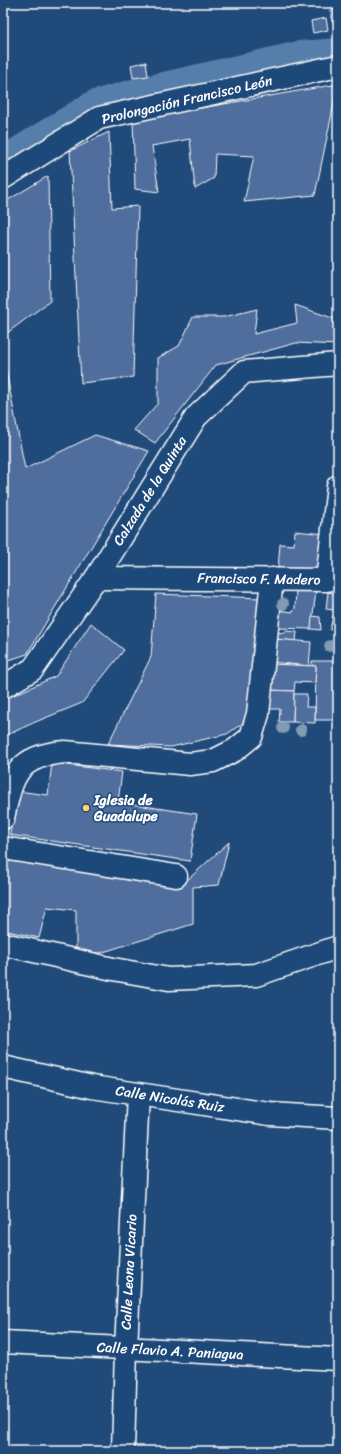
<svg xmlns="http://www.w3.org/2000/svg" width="341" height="1454" viewBox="0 0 341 1454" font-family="Sriracha,sans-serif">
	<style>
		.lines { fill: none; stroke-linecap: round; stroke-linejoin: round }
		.canal { stroke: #567eaa; stroke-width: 24 }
		.building { fill: #4f6d9d; stroke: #fff }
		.minor-casing { stroke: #fff; stroke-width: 25 }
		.tertiary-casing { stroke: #fff; stroke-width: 25 }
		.minor { stroke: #1f4a7a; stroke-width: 22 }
		.tertiary { stroke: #1f4a7a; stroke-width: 22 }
		.tree { fill: #829bb2 }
		.poi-dot { fill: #ffd166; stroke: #1f4a7a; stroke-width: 1.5 }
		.labels { text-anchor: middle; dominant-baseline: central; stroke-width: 3; stroke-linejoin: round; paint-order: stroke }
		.street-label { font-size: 14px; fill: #fff; stroke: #1f4a7a }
		.poi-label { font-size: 14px; font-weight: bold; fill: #fff; stroke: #1f4a7a; text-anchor: start }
	</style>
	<rect width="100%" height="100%" fill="#1f4a7a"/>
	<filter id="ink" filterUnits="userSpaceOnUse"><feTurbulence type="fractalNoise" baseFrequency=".025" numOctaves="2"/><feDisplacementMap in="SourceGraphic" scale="8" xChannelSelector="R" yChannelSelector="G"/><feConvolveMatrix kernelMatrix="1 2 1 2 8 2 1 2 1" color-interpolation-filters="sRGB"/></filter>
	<g filter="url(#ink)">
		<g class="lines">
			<!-- canal -->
			<polyline class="canal" points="3,158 94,102 133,91 299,53 338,50"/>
		</g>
		<!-- building -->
		<g class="building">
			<polygon points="338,9 338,22 332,22 330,10"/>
			<polygon points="326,18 328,30 313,33 311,21"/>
			<polygon points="146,62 148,76 133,78 131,65"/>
			<polygon points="338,84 315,195 244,202 254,156 215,154 214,178 195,189 190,139 152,146 159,192 135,189 133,120"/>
			<polygon points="109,132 112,208 138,206 133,377 81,383 70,151"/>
			<polygon points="48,176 50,301 3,336 3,203"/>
			<polygon points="295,305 338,320 338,345 296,343 216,365 155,443 134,430 158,403 158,358 179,346 193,317 224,317 257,309 254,334 297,323"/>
			<polygon points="3,355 25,469 95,435 149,451 27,654 3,662"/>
			<polygon points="295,531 325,534 320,572 278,569 280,544 294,545"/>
			<polygon points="296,589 316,591 311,629 276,628 277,610 293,612 295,608"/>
			<polygon points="328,592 336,593 334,610 326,609"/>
			<polygon points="156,594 262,598 246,721 227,734 171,747 108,744 151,657"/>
			<polygon points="312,616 320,617 321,630 311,629"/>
			<polygon points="333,616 338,616 338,630 330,630"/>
			<polygon points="91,623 124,650 82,703 33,723 3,737 3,700 56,676"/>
			<polygon points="285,631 297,632 296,641 275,639 276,632 285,633"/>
			<polygon points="275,639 311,642 309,666 271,662"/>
			<polygon points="312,661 338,661 338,720 315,720 316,666 312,666"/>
			<polygon points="270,664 316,666 315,683 295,682 294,691 268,690"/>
			<polygon points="268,690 294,691 293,722 279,722 280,709 264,709"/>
			<polygon points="294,694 307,694 306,707 315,707 315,723 293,722"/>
			<polygon points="52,763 122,772 118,802 197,814 190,861 10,835 17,791 48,795"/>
			<polygon points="229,842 219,885 193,887 193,924 100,953 76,951 76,910 47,907 39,938 3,930 3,860 182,885"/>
		</g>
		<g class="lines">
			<defs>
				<g id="minor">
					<polyline points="3,178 99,118 338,66"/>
					<polyline points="96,578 327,580 338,486"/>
					<polyline points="3,687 33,669 96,578 196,417 244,372 338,364"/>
					<path d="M3,818C12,776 16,756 65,752L190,764L213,761L235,750L251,737L258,714L272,579"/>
					<polyline points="3,848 176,876"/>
					<polyline points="3,944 113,969 169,979 256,975 338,947"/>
					<polyline points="123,1451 126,1349 138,1094"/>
				</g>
				<g id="tertiary">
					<polyline points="3,1067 92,1087 270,1114 338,1118"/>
					<polyline points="3,1342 338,1359"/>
				</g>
			</defs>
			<!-- minor casing -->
			<use href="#minor" class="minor-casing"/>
			<!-- tertiary casing -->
			<use href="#tertiary" class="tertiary-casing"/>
			<!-- minor -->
			<use href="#minor" class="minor"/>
			<!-- tertiary -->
			<use href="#tertiary" class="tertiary"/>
		</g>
		<!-- trees -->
		<g class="tree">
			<circle cx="283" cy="604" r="6"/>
			<circle cx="330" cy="646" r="6"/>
			<circle cx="283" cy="728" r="6"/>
			<circle cx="301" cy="730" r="6"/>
		</g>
	</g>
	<!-- markers -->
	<circle class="poi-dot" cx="86" cy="808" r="4"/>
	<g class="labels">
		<!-- street labels -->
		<g class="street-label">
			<text transform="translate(187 100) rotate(-13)">Prolongación Francisco León</text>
			<text transform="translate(150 491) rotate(-58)">Calzada de la Quinta</text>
			<text transform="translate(259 579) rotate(1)">Francisco F. Madero</text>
			<text transform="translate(170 1099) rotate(9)">Calle Nicolás Ruiz</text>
			<text transform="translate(129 1272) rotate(-87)">Calle Leona Vicario</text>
			<text transform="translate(170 1351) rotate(3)">Calle Flavio A. Paniagua</text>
		</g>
		<!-- poi labels -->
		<g class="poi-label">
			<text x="94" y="800">Iglesia de<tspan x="94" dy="16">Guadalupe</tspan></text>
		</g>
	</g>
	<!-- margin -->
	<rect width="341" height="1454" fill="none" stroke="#1f4a7a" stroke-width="16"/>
	<rect x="8" y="8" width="325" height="1438" fill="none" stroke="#fff" stroke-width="1.5" filter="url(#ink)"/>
</svg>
